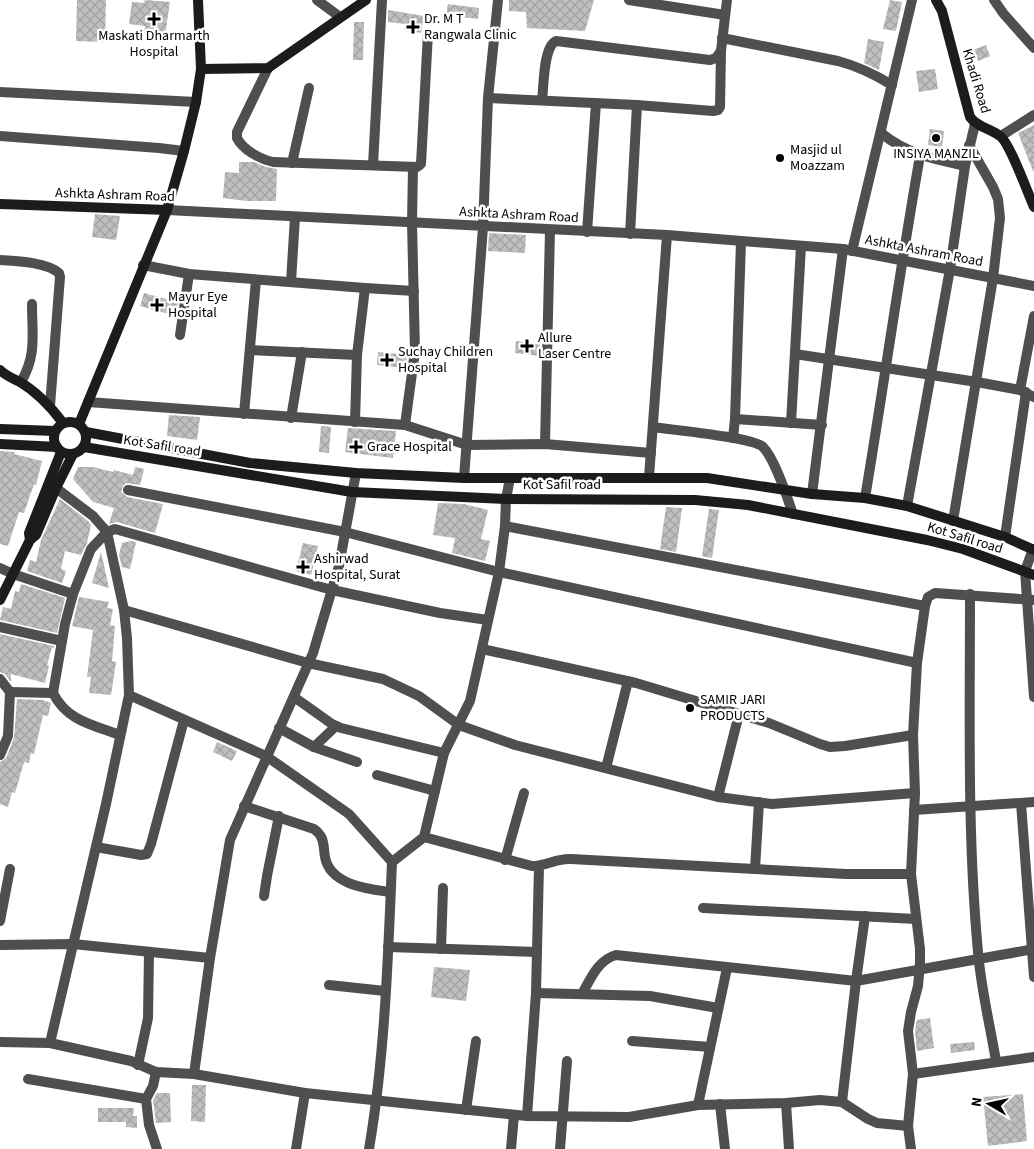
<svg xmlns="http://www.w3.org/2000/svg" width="1034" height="1149" viewBox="0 0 1034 1149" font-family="'Source Sans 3',sans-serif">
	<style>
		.building { fill: url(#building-cross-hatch) }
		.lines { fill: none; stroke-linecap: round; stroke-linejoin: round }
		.street { stroke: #4f4f4f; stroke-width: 10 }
		.secondary { stroke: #1c1c1c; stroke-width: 10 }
		.poi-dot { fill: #000; stroke: #fff; stroke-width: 2 }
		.labels { text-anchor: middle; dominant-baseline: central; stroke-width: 5; stroke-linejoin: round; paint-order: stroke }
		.poi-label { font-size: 14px; fill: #000; stroke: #fff; text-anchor: start }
		.street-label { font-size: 14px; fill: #000; stroke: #fff }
	</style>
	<defs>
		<pattern id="building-cross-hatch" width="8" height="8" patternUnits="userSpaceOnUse" patternTransform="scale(1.25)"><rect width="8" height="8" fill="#bfbfbf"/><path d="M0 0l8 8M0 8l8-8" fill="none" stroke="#a2a2a2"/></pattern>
	</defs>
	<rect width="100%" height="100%" fill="#fff"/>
	<!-- building -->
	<g class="building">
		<polygon points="77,0 106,0 105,42 76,41"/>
		<polygon points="145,0 170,2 165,35 144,33 145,26 129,24 132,2 144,3"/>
		<polygon points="509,0 594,0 585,31 527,28 526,12 509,11"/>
		<polygon points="890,0 902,2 896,31 883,29"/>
		<polygon points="448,4 479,8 478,19 446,15"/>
		<polygon points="388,10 424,16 421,33 404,30 405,24 388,22"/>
		<polygon points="354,22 364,22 363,60 353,60"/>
		<polygon points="868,39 884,42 879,70 864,63"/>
		<polygon points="986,45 990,56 978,61 973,50"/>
		<polygon points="935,69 938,89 919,92 916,71"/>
		<polygon points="1034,125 1034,171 1033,171 1018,133"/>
		<polygon points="930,129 944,131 942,147 928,145"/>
		<polygon points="239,162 254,162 266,167 277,169 276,201 247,201 223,198 225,172 239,173"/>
		<polygon points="95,214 120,216 116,240 92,237"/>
		<polygon points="489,233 526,235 525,253 488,251"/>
		<polygon points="144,293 178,302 176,316 140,306"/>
		<polygon points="516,341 540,344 540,356 515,353"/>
		<polygon points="378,352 407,355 406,368 377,365"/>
		<polygon points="169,415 200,417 197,440 167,436"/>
		<polygon points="321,426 331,427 329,453 319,452"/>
		<polygon points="348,428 396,431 393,458 345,452"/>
		<polygon points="0,451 13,452 15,452 14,454 42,461 36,485 34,484 24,513 19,512 8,546 0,544"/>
		<polygon points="78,467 93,467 113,472 114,470 133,475 135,467 144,469 140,485 126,483 123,486 121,492 127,497 163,504 155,533 117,522 109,524 114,508 93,502 73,479"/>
		<polygon points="60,499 88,521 91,525 87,543 81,555 65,551 61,569 66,571 62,583 27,571 30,560 36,562 41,540"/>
		<polygon points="438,503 464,504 488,510 481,539 490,541 485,561 452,553 455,538 433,535"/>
		<polygon points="666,507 682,508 676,552 660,549"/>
		<polygon points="709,509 719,510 712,558 702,556"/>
		<polygon points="131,541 136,542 130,569 122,567 119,555 122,543"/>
		<polygon points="303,543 318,546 311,575 296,571"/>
		<polygon points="101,552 109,588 92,583"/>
		<polygon points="21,584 65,598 57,633 0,620 3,607 11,609 15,591 19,592"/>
		<polygon points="79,597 109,602 107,608 113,609 110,625 115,626 112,661 116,662 111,695 89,693 91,677 87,677 93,630 72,626"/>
		<polygon points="0,634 54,646 54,648 52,647 47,665 49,666 45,683 11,674 11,682 5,674 0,672"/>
		<polygon points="17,699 43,700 51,703 48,716 43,715 34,754 31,753 29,763 24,762 15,793 12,792 8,807 0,804 0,762 6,758 14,738"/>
		<polygon points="217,742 237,751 232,761 213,752"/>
		<polygon points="434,967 470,970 466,1001 431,997"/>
		<polygon points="930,1018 934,1048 917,1051 915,1031 917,1020"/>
		<polygon points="974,1042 975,1050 951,1053 950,1044"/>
		<polygon points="192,1085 206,1085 205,1122 191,1121"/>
		<polygon points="157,1093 170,1093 171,1122 156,1123 153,1100"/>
		<polygon points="1023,1094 1027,1141 988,1146 983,1097"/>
		<polygon points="98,1108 134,1108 133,1116 137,1116 137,1128 126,1127 126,1122 98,1122"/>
	</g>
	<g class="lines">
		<!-- street -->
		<g class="street">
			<polyline points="317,0 340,17"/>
			<polyline points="629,0 725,15"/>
			<polyline points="994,0 1003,13 1034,48"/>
			<path d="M722,38L838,61C857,66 874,74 892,85"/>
			<path d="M268,68L237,132V138C243,150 260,159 273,162L417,167L421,164L428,33"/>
			<polyline points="0,92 196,102"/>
			<polyline points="488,98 637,105 713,111 718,110 720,107 721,51"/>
			<path d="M542,100C544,86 543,47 556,41L710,60L716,58L721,51L727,0"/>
			<path d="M881,133C907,154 933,159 965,166"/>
			<polyline points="0,136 159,148 184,151"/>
			<polyline points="1001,136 1034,115"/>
			<polyline points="292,163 309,88"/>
			<polyline points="373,165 382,0"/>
			<polyline points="167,210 667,235 843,249 1034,286"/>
			<polyline points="587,232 596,103"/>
			<polyline points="630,234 637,105"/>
			<polyline points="852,251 912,0"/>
			<path d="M0,260C17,261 46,262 59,273L60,277L50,406"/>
			<polyline points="143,265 189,274 365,288 414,291"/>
			<polyline points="291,282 295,217"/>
			<polyline points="180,335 189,274"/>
			<polyline points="250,350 357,355"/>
			<polyline points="795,354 977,382 1020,390 1034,397"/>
			<path d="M21,382C37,355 32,334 32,304"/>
			<polyline points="1020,390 1034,316"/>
			<polyline points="88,402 405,425 467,445 545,444 651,453"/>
			<polyline points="244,414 256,280"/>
			<polyline points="291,418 302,352"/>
			<polyline points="735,419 822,425"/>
			<polyline points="355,422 357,355 365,288"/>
			<polyline points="791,423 801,246"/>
			<polyline points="405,425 415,351 412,223 413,167"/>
			<path d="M653,427C672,430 752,437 763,447C775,459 787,497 793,514"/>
			<polyline points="733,438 735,419 741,242"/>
			<polyline points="545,444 550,230"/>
			<polyline points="649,477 667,235"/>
			<polyline points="464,478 483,227 488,98 498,0"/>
			<path d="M56,488L93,516L107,532L124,610L127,638L129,695L266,756L349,814L392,862C388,958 385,1055 369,1149"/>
			<polyline points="128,490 345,532 499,572 917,663"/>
			<polyline points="812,494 843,249"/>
			<path d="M865,498C884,384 900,269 920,156"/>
			<polyline points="907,506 950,269 965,166 975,124"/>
			<polyline points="953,521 993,278 1000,218 998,199 993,187 969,145"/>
			<polyline points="505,526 925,606"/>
			<polyline points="1005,537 1026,392"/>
			<polyline points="1033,549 1025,571 1034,697"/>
			<polyline points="0,568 13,574 73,594"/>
			<path d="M970,594C970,714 967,833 978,952C981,989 990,1025 996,1061"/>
			<polyline points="124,610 308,663 383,679 419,696 459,725 515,745 718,797 772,804 915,793"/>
			<polyline points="0,627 62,641"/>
			<polyline points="482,649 636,683 769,723 820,744 830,747 845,746 913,735"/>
			<polyline points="0,679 10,692 8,736 0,755"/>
			<polyline points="10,692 53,693"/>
			<polyline points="294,697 332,724 341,728 444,753"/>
			<polyline points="279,728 314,747 357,762"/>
			<path d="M120,735C93,725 67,721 53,693L65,624L73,594L91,549L107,532L115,529L332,590L440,613L488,620"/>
			<polyline points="314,747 336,726"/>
			<polyline points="606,768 628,681"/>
			<polyline points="377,775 435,791"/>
			<polyline points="718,797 739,714"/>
			<polyline points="1021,803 1034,977"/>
			<path d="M244,806L314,829C325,837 323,845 325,857C330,885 368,889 390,892"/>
			<polyline points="914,810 1034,802"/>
			<path d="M424,837L532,866C546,866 557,858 571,859L846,874H911"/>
			<polyline points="96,847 141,855 147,854 151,844 184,720"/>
			<polyline points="505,860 524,793"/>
			<polyline points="392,862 424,837 444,753 470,701 499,572 505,526 506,499 510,478"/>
			<polyline points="755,869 759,802"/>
			<polyline points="264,896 267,876 279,816"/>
			<polyline points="703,908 916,919"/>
			<polyline points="0,921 10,869"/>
			<polyline points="0,945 73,944 210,958"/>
			<polyline points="388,947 537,952"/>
			<polyline points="441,949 443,888"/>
			<polyline points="329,985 385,991"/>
			<polyline points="536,993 650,996 718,1008"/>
			<path d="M582,994C591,978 598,960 616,955L856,981L1034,949"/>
			<polyline points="632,1041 710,1047"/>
			<polyline points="0,1042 50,1043 131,1061 156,1072 194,1074 305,1093 527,1116 629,1117 698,1105 786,1103 820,1100 842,1102 868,1119 877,1123 908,1126"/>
			<polyline points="50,1043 106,804 129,695"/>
			<polyline points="138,1065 148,1018 149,952"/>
			<polyline points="156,1072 153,1086 146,1099 149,1125 157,1149"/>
			<polyline points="194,1074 210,958 230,840 313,653 339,566 356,473"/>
			<polyline points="913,1074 1034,1057"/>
			<polyline points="28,1079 146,1099"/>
			<polyline points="842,1102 856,981 865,916"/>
			<polyline points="786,1103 789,1149"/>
			<polyline points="720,1104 725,1149"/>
			<polyline points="698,1105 727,968"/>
			<polyline points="466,1110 476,1041"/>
			<polyline points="527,1116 536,993 539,866"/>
			<polyline points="296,1149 305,1093"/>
			<polyline points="511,1149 514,1115"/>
			<polyline points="560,1149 567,1061"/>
			<polyline points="911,1149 908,1126 913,1074 908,1031 911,1012 918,986 920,963 920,949 911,874 915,793 913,735 917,663 925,606 928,597 935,593 1034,600"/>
		</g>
		<!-- secondary -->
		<g class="secondary">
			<path d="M936,0L942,11L970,117C978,128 990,128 1000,136C1010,143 1028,194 1034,207"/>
			<polyline points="201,69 268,68 366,0"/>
			<polyline points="0,204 167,210"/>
			<path d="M0,370C6,376 12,378 20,382C37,392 51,407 63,423"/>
			<circle cx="70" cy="438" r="16"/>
			<polyline points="79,424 167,210 184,151 196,102 201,69 198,0"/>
			<polyline points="0,429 55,431"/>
			<polyline points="86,432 250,463 356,473 464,478 707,478 812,494 865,498 907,506 1005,537 1034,550"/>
			<polyline points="0,444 57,447"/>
			<polyline points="84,447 352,492 506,499 695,500 748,505 927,540 963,549 1034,575"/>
			<polyline points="30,540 29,533 61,452"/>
			<polyline points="0,600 30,540 36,535 56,488 73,454"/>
		</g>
	</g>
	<!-- markers -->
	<g class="poi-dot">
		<path d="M151.5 11.5h5v5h5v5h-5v5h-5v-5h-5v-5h5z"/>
		<path d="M410.5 19.5h5v5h5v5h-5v5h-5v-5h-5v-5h5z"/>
		<circle cx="936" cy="138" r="5"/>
		<circle cx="780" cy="158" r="5"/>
		<path d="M154.5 297.5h5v5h5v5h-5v5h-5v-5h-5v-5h5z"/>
		<path d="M524.5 338.5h5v5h5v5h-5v5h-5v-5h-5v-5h5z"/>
		<path d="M384.5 352.5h5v5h5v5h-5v5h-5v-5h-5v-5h5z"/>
		<path d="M353.5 439.5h5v5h5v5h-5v5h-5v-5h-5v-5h5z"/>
		<path d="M300.5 559.5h5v5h5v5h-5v5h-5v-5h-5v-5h5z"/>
		<circle cx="690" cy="708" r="5"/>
	</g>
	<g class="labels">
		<!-- poi labels -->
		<g class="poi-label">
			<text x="424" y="19">Dr. M T<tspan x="424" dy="16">Rangwala Clinic</tspan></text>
			<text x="154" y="36" text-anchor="middle">Maskati Dharmarth<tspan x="154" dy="16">Hospital</tspan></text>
			<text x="790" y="150">Masjid ul<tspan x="790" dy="16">Moazzam</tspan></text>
			<text x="936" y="154" text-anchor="middle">INSIYA MANZIL</text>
			<text x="168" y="297">Mayur Eye<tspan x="168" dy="16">Hospital</tspan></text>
			<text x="538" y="338">Allure<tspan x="538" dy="16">Laser Centre</tspan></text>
			<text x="398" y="352">Suchay Children<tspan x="398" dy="16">Hospital</tspan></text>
			<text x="367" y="447">Grace Hospital</text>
			<text x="314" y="559">Ashirwad<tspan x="314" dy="16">Hospital, Surat</tspan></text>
			<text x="700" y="700">SAMIR JARI<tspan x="700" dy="16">PRODUCTS</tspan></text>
		</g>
		<!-- street labels -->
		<g class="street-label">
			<text transform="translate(976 81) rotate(73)">Khadi Road</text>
			<text transform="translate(115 195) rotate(2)">Ashkta Ashram Road</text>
			<text transform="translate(519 215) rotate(3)">Ashkta Ashram Road</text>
			<text transform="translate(924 251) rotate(11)">Ashkta Ashram Road</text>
			<text transform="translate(162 446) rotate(9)">Kot Safil road</text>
			<text x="562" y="485">Kot Safil road</text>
			<text transform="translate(965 538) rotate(17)">Kot Safil road</text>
		</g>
	</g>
	<!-- north arrow -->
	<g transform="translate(989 1104) rotate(279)" stroke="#ffffff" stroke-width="4" paint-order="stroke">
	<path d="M0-4L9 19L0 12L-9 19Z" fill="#000000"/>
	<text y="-8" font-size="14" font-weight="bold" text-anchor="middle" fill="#000000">N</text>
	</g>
</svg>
